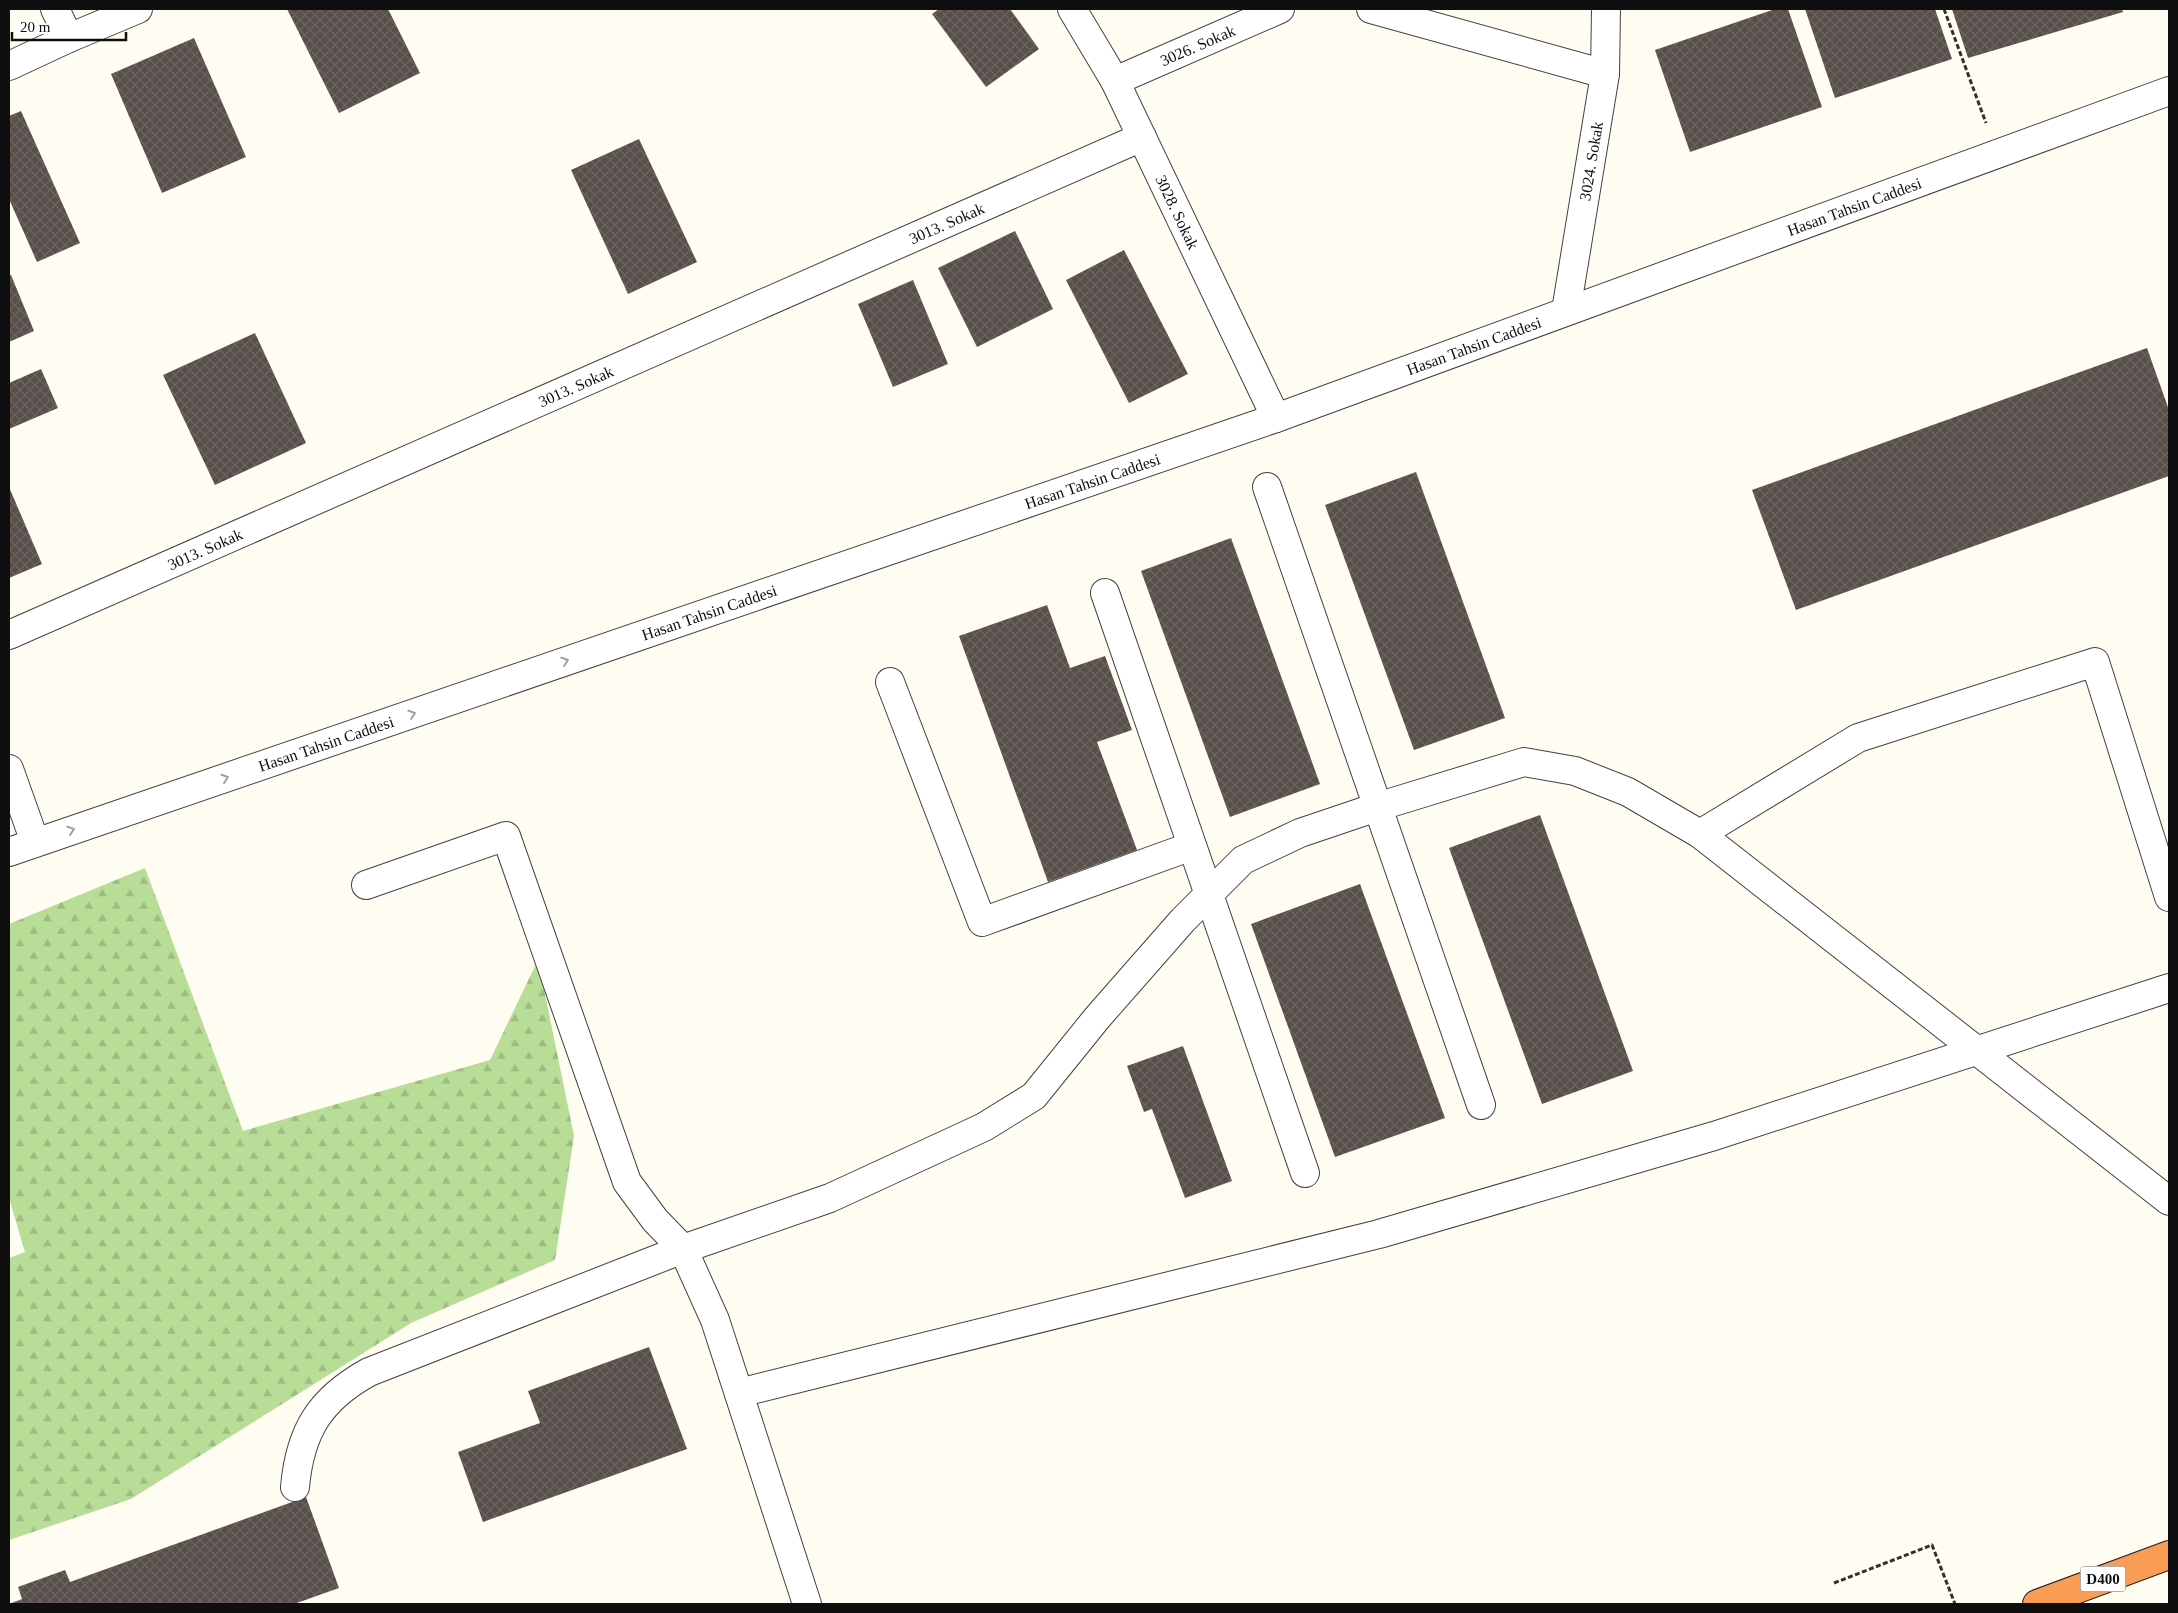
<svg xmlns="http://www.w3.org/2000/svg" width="2178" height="1613" viewBox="0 0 2178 1613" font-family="Georgia,serif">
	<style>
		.forest { fill: url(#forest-firs) }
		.building { fill: url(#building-cross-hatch) }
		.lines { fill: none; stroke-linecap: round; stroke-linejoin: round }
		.minor-casing { stroke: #424242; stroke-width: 30 }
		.highway-casing { stroke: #202020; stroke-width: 30 }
		.path { stroke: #313131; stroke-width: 3; stroke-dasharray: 5 2.5; stroke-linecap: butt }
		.minor { stroke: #fff; stroke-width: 28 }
		.highway { stroke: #f99c54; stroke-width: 28 }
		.oneway { stroke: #9f9f9f }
		.labels { text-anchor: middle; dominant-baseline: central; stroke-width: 5; stroke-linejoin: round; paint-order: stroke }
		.shield { fill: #fff; stroke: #575757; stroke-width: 1 }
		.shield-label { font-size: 15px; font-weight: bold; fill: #0f0f0f }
		.street-label { font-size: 16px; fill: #0f0f0f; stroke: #fff }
	</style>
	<defs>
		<pattern id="forest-firs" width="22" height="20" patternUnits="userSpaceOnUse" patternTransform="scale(1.25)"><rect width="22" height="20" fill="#b8dd97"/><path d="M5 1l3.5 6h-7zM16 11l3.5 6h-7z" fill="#9dbc81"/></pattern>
		<pattern id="building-cross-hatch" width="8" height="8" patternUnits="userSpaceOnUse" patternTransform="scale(1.25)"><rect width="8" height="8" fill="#584f4b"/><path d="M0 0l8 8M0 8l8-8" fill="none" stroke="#6b6461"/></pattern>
	</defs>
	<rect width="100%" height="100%" fill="#fffcf1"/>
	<!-- forest -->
	<polygon class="forest" points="145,868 243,1131 490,1060 538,960 574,1136 555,1260 411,1323 131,1499 9,1540 9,1258 25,1252 9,1198 9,924"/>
	<!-- building -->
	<g class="building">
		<polygon points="287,9 388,9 420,73 339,113"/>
		<polygon points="939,9 1010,9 1039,49 986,87 932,14"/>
		<polygon points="1775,9 1788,9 1822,107 1690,152 1655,50"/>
		<polygon points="1805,9 1935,9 1952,59 1835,98"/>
		<polygon points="1952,9 2122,9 2123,12 1968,58"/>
		<polygon points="194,38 246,157 162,193 111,74"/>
		<polygon points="21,111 80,243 37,262 9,199 9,116"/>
		<polygon points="639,139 697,262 628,294 571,170"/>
		<polygon points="1015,231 1053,309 977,347 938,268"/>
		<polygon points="1124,250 1188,374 1129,403 1066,280"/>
		<polygon points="11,275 34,331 9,342 9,276"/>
		<polygon points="913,280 948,364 893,387 858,304"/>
		<polygon points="255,333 306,443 215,485 163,375"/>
		<polygon points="2147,348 2169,410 2169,476 1796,610 1752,490"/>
		<polygon points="41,369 58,408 9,429 9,383"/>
		<polygon points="1416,472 1505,718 1414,750 1325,505"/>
		<polygon points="9,487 42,564 9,578"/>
		<polygon points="1231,538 1320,784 1230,817 1141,571"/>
		<polygon points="1047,605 1070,668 1105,656 1132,730 1097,742 1137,850 1048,882 959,636"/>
		<polygon points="1540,815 1633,1071 1542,1104 1449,848"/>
		<polygon points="1360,884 1445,1118 1335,1157 1251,924"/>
		<polygon points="1183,1046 1232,1181 1185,1198 1152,1109 1144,1112 1127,1066"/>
		<polygon points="649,1347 687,1449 483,1522 458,1452 540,1423 528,1391"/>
		<polygon points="306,1497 339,1588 294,1604 9,1604 22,1599 18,1587 65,1570 70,1582"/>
	</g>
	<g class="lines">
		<defs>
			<g id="minor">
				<polyline points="55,9 69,38"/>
				<path id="s1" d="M1072,9L1115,81L1276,418"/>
				<polyline points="1371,9 1605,74"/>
				<polyline points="9,66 69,38 138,9"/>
				<path id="s2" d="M1115,81L1280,9"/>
				<path id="s3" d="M1566,311L1605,74L1606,9"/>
				<polyline points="1267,487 1481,1105"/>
				<polyline points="1105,593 1305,1173"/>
				<path id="s4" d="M9,635L1142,137"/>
				<polyline points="890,682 982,922 1192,846"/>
				<polyline points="9,769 35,842"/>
				<polyline points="1700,834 1858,738 2095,662 2169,897"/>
				<path id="s5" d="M9,852L1276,418L2169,91"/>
				<polyline points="739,1393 1379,1234 1714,1136 2169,988"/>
				<path d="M295,1487C300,1431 320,1399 369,1372L683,1249L655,1220L627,1182L506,836L366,885"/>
				<polyline points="807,1604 715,1320 683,1249 830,1198 984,1127 1034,1096 1097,1018 1183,920 1243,860 1300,833 1377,807 1524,762 1575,771 1628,792 1700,834 2169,1201"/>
			</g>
			<polyline id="highway" points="2037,1604 2169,1555"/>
		</defs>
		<!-- minor casing -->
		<use href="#minor" class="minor-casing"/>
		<!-- highway casing -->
		<use href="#highway" class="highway-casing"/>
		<!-- path -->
		<g class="path">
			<polyline points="1944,9 1986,123"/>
			<polyline points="1834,1583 1932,1545 1955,1604"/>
		</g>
		<!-- minor -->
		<use href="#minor" class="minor"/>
		<!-- highway -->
		<use href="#highway" class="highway"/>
	</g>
	<!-- one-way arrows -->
	<defs><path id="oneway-chevron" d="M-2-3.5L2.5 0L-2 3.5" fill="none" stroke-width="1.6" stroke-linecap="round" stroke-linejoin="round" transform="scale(1.25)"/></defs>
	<g class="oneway">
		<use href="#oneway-chevron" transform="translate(565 661) rotate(-19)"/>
		<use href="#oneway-chevron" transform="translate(412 714) rotate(-19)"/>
		<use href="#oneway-chevron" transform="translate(225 778) rotate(-19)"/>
		<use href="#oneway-chevron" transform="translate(71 830) rotate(-19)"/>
	</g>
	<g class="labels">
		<!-- shield labels -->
		<rect class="shield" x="2080.5" y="1566.5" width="45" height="25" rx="4"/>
		<g class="shield-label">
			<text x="2103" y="1579">D400</text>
		</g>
		<!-- street labels -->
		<g class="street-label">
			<text stroke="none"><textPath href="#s2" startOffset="90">3026. Sokak</textPath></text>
			<text stroke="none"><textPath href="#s3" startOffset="152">3024. Sokak</textPath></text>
			<text stroke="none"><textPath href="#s5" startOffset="1955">Hasan Tahsin Caddesi</textPath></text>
			<text stroke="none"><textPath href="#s1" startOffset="229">3028. Sokak</textPath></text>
			<text stroke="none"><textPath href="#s4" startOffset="1024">3013. Sokak</textPath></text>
			<text stroke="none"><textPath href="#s5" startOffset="1550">Hasan Tahsin Caddesi</textPath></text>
			<text stroke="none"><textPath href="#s4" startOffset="619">3013. Sokak</textPath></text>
			<text stroke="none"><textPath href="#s5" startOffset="1145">Hasan Tahsin Caddesi</textPath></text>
			<text stroke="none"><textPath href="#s4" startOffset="214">3013. Sokak</textPath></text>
			<text stroke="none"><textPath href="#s5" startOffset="740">Hasan Tahsin Caddesi</textPath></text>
			<text stroke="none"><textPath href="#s5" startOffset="335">Hasan Tahsin Caddesi</textPath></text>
		</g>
	</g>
	<!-- border -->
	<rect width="2178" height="1613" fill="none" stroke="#0f0f0f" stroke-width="20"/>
	<!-- scale -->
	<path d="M12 32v8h114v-8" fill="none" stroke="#0f0f0f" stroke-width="2.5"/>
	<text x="20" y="32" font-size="15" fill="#0f0f0f" stroke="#ffffff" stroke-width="4" paint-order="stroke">20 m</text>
</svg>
